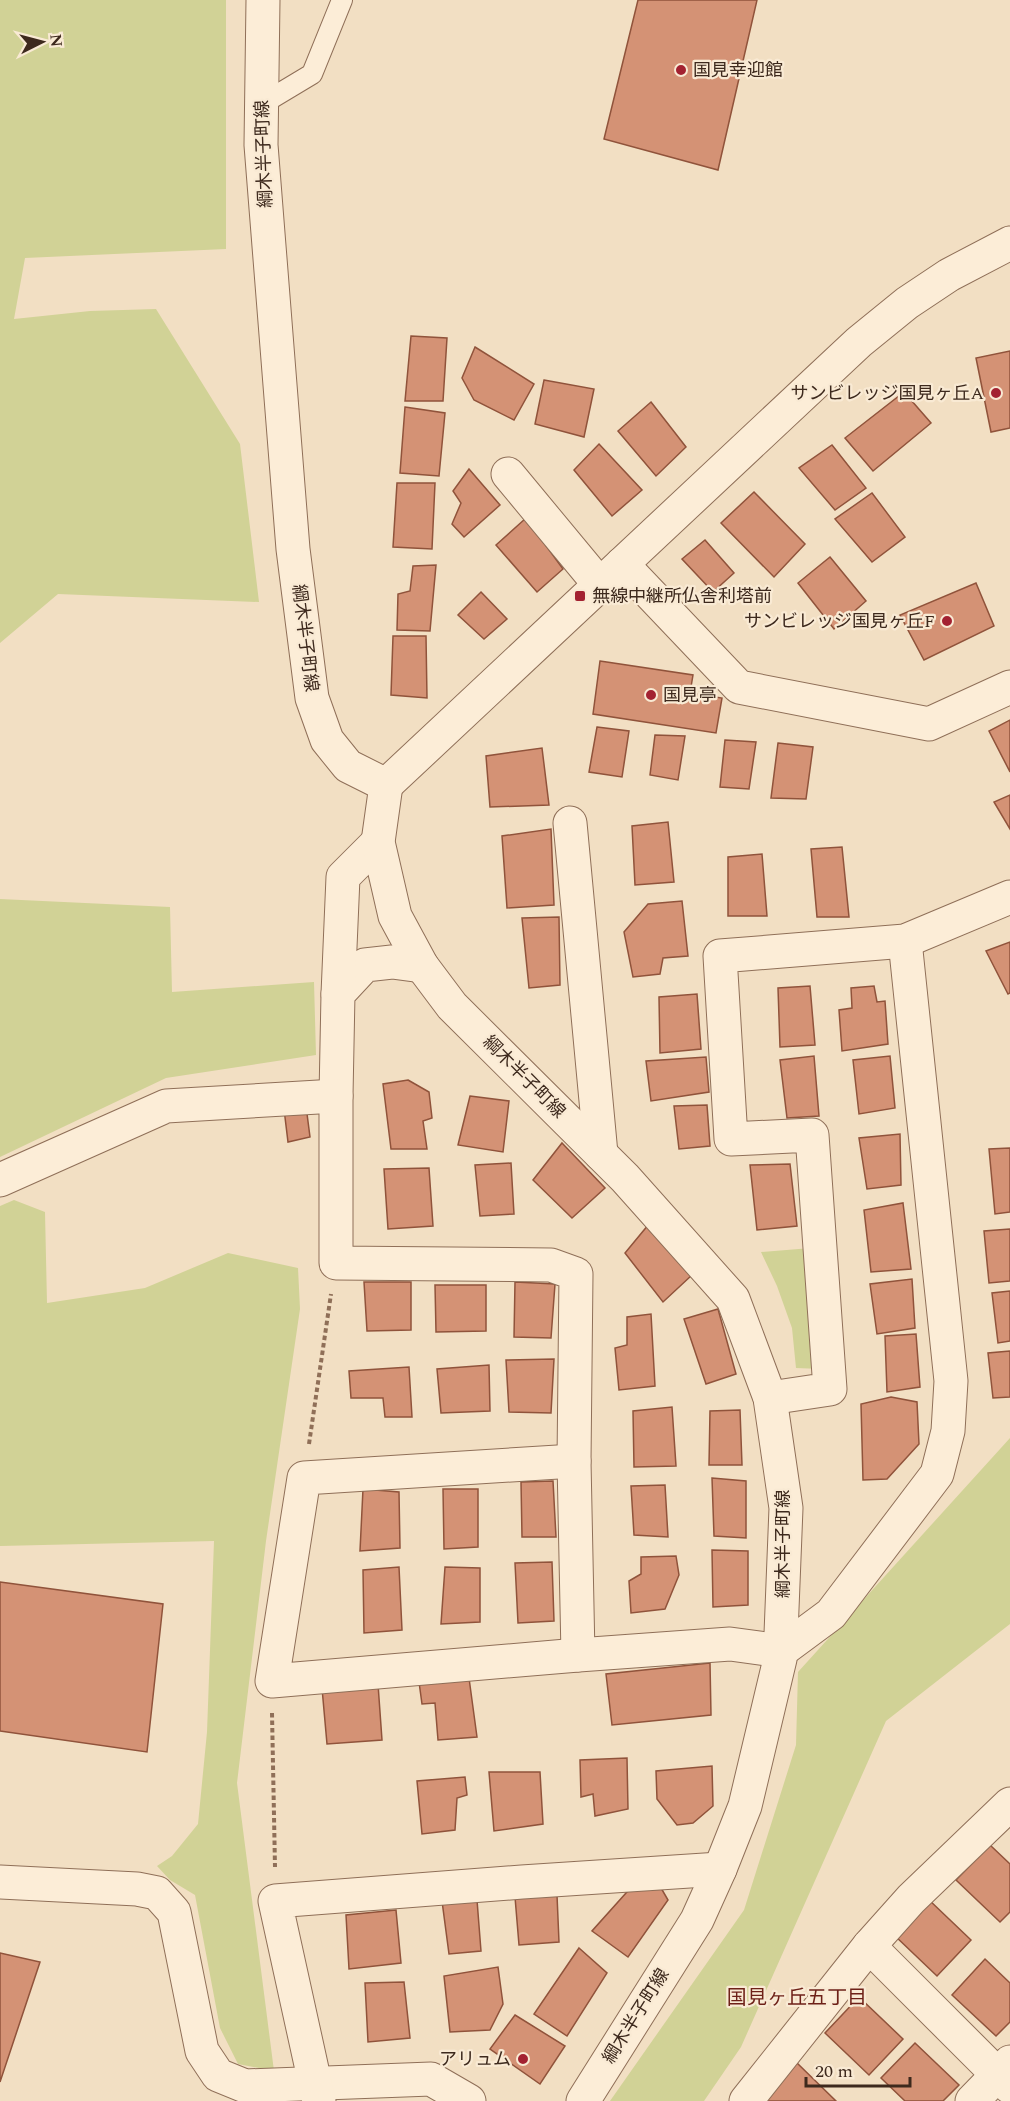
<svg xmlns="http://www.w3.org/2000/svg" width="1010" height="2101" viewBox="0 0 1010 2101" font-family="Spectral,'Noto Sans JP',serif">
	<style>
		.green { fill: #d1d296 }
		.building { fill: #d49275; stroke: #90533b; stroke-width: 1.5 }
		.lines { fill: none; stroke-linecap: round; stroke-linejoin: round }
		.service-casing { stroke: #8f6f58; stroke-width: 22 }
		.minor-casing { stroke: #8f6f58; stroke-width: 35 }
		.tertiary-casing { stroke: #8f6f58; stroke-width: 35 }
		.path { stroke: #8f6f58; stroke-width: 4; stroke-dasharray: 4.5 3; stroke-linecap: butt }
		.service { stroke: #fcedd7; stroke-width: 20 }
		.minor { stroke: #fcedd7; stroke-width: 33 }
		.tertiary { stroke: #fcedd7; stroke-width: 33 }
		.poi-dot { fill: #a32231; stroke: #f9ead4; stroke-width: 2 }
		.labels { text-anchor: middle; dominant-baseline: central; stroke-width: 4.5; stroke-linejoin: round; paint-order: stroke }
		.poi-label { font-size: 18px; fill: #3d291d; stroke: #f9ead4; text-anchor: start }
		.street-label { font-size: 18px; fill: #3d291d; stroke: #f9ead4 }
		.neighbourhood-label { font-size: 20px; fill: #6e2118; stroke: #f9ead4 }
	</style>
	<rect width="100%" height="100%" fill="#f2dfc3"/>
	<!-- green -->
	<g class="green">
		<polygon points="0,0 226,0 226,249 25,258 14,319 90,311 156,309 240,444 259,602 58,594 0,643"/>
		<polygon points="0,899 170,907 172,992 314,982 316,1055 166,1078 0,1157"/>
		<polygon points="14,1200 45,1212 47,1303 145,1288 228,1253 298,1268 300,1309 266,1541 237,1783 274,2071 238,2064 220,2028 195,1895 170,1880 157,1866 172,1856 198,1824 207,1732 214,1541 0,1546 0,1206"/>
		<polygon points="811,1248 821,1369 796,1368 792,1328 777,1286 761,1252"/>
		<polygon points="1010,1438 1010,1624 886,1721 741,2047 704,2101 610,2101 744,1910 796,1745 798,1672"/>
	</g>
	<!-- building -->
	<g class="building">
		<polygon points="638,0 757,0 718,170 604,139"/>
		<polygon points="411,336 447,338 443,401 405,401"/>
		<polygon points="475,347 534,384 514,420 474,400 462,378"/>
		<polygon points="1010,351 1010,428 991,432 976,358"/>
		<polygon points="544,380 594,389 584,437 535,424"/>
		<polygon points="904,392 931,423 873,471 845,438"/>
		<polygon points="651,402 686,447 656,476 618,431"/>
		<polygon points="405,407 445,413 439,476 400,473"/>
		<polygon points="599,444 642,490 612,516 574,470"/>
		<polygon points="832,445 866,488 835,510 799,468"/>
		<polygon points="469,469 500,505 464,537 452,524 461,503 453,491"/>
		<polygon points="397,483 435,483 432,549 393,547"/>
		<polygon points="754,492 805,544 774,577 721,523"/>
		<polygon points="872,493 905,537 872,562 835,519"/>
		<polygon points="526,518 563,569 537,592 496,545"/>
		<polygon points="705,540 734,573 713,592 682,559"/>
		<polygon points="830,557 866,601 834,629 798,583"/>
		<polygon points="436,565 430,631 397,630 398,594 410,591 413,566"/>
		<polygon points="976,583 994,626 924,660 900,615"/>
		<polygon points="481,592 507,619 484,639 458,615"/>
		<polygon points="393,636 426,636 427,698 391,695"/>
		<polygon points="600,661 693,675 690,693 722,698 716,733 593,714"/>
		<polygon points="1010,720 1010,772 989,731"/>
		<polygon points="597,727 629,731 622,777 589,772"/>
		<polygon points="655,735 685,736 678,780 650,775"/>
		<polygon points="725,740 756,742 749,789 720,787"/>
		<polygon points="778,743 813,747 806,799 771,798"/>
		<polygon points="542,748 549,805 490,807 486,756"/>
		<polygon points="1010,795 1010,829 994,802"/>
		<polygon points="668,822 674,882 635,885 632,826"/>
		<polygon points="551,829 554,905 507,908 502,836"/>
		<polygon points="842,847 849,917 817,917 811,849"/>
		<polygon points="762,854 767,916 728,916 728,857"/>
		<polygon points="682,901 688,956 663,958 660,974 633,977 624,932 648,904"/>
		<polygon points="559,917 560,985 529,988 522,918"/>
		<polygon points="1010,942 1010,993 1008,994 986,951"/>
		<polygon points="810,986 815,1045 780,1047 778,988"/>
		<polygon points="874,986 877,1002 885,1001 888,1044 842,1051 839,1010 852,1008 851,988"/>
		<polygon points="697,994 701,1049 660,1053 659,997"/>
		<polygon points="814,1056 819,1116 787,1118 780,1060"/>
		<polygon points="890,1056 895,1108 859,1114 853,1060"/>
		<polygon points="706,1057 709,1092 651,1101 646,1061"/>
		<polygon points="408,1080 429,1092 432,1118 423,1121 427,1149 391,1149 383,1084"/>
		<polygon points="470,1096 509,1101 503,1152 458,1145"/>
		<polygon points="707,1105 710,1146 679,1149 674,1106"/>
		<polygon points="306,1106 310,1137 288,1142 284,1109"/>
		<polygon points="900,1134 901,1185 867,1189 859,1138"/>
		<polygon points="562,1143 605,1188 572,1218 533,1180"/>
		<polygon points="1010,1148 1010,1212 995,1214 989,1149"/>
		<polygon points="511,1163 514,1214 480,1216 475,1165"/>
		<polygon points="790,1164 797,1226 757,1230 750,1165"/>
		<polygon points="429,1168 433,1226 388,1229 384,1169"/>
		<polygon points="903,1203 911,1269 871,1272 864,1210"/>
		<polygon points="649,1224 692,1275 663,1302 625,1253"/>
		<polygon points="1010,1229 1010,1281 989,1283 984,1231"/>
		<polygon points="912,1279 915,1328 877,1334 870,1284"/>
		<polygon points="364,1282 411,1282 411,1330 367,1331"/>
		<polygon points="515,1282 555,1284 551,1338 514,1337"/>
		<polygon points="435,1285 486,1285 486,1331 436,1332"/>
		<polygon points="1010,1291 1010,1341 998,1343 992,1293"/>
		<polygon points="718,1309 736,1374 706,1384 684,1319"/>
		<polygon points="651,1314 655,1386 619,1390 615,1348 627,1345 627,1317"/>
		<polygon points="916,1334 920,1387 887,1392 885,1336"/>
		<polygon points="1010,1351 1010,1397 993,1398 988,1353"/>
		<polygon points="554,1359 551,1413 509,1412 506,1360"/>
		<polygon points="489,1365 490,1411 441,1413 437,1369"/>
		<polygon points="409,1367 412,1417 385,1417 383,1398 351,1398 349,1371"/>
		<polygon points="891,1397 917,1402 919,1444 887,1479 863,1480 861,1404"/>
		<polygon points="672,1407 676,1466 634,1467 633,1411"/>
		<polygon points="740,1410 742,1465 709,1465 710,1411"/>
		<polygon points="712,1478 746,1481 746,1538 714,1536"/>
		<polygon points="553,1481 556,1537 522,1537 521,1482"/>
		<polygon points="665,1485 668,1537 634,1535 631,1486"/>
		<polygon points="363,1489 399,1492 400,1548 360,1551"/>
		<polygon points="443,1489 478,1489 478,1547 444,1549"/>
		<polygon points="712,1550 748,1551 748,1605 713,1607"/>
		<polygon points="676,1556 679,1575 665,1609 631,1613 629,1581 641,1574 641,1557"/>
		<polygon points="552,1562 554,1621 518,1623 515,1563"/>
		<polygon points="399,1567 402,1630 364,1633 363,1570"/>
		<polygon points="445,1567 480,1568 480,1622 441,1624"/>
		<polygon points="0,1582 163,1604 147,1752 0,1731"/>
		<polygon points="710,1663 711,1715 612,1725 606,1674"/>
		<polygon points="469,1678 477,1737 438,1740 435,1703 422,1704 419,1682"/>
		<polygon points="378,1684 382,1740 327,1744 322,1688"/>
		<polygon points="627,1758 628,1809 595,1816 593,1794 581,1797 580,1760"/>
		<polygon points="712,1766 713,1806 693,1823 677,1825 657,1799 656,1771"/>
		<polygon points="489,1772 540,1772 543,1824 494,1831"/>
		<polygon points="465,1777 467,1795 457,1798 455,1830 422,1834 417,1781"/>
		<polygon points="990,1845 1010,1864 1010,1912 1000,1922 956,1880"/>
		<polygon points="657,1881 668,1900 628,1957 592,1931 635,1883"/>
		<polygon points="557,1895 559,1942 519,1945 515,1897"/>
		<polygon points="927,1898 971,1940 937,1976 893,1934"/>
		<polygon points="477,1900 481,1951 449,1954 442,1901"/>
		<polygon points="396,1910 401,1963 349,1969 346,1915"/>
		<polygon points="579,1948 607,1973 567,2036 534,2014"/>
		<polygon points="0,1953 40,1962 0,2082"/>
		<polygon points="985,1959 1010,1983 1010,2022 996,2036 952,1995"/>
		<polygon points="498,1967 503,2004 490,2030 450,2032 444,1976"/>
		<polygon points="404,1982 410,2038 368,2042 365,1983"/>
		<polygon points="859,1997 903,2039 869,2075 825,2033"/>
		<polygon points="515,2015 565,2046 540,2084 490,2049"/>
		<polygon points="915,2043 959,2085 943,2101 905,2101 881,2078"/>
		<polygon points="796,2062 836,2101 765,2101"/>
	</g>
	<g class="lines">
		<defs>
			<polyline id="service" points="262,104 312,74 342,0"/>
			<g id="minor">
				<polyline points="508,474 600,585"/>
				<polyline points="622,564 739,687 929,724 1010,687"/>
				<polyline points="570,823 601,1154"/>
				<polyline points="422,966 392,962 365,965 338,994 336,1096 336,1263 551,1265 576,1274 574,1461 578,1655"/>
				<polyline points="338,994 343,877 378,842"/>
				<polyline points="0,1180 166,1106 336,1096"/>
				<polyline points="770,1398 830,1389 812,1135 731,1139 720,956 905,941 1010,897"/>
				<polyline points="574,1461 304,1478 272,1681 578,1655 730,1644 781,1651 831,1614 937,1474 948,1431 951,1381 905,941"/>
				<polyline points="0,1882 137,1889 157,1893 174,1912 202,2051 218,2075 245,2086 431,2079 469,2101"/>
				<polyline points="869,1946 1010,2087"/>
				<polyline points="319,2101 275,1901 522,1882 720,1869"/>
				<polyline points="746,2101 869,1946 911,1899 1010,1804"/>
				<polyline points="972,2101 1010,2062"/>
			</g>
			<g id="tertiary">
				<polyline points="263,0 261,145 293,549 312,698 327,740 348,766 386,785 378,842 395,916 422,966 452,1006 625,1178 733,1299 770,1398 786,1508 780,1659 745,1806 720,1869 697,1920 583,2101"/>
				<polyline points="386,785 859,342 907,303 949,275 1010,243"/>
			</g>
		</defs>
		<!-- service casing -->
		<use href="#service" class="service-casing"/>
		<!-- minor casing -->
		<use href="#minor" class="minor-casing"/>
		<!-- tertiary casing -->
		<use href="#tertiary" class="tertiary-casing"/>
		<!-- path -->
		<g class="path">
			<polyline points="309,1444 331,1294"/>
			<polyline points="272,1713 275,1867"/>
		</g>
		<!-- service -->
		<use href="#service" class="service"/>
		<!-- minor -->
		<use href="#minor" class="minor"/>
		<!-- tertiary -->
		<use href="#tertiary" class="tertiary"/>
	</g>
	<!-- markers -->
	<g class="poi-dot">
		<circle cx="681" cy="70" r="6"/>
		<circle cx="996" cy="393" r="6"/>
		<rect x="574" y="590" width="12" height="12" rx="3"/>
		<circle cx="947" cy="621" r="6"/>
		<circle cx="651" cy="695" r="6"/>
		<circle cx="523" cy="2059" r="6"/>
	</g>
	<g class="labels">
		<!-- poi labels -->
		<g class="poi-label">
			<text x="693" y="70">国見幸迎館</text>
			<text x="984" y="393" text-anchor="end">サンビレッジ国見ヶ丘A</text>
			<text x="592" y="596">無線中継所仏舎利塔前</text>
			<text x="935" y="621" text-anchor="end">サンビレッジ国見ヶ丘F</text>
			<text x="663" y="695">国見亭</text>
			<text x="511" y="2059" text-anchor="end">アリュム</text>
		</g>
		<!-- street labels -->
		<g class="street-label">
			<text transform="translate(264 154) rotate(-92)">綱木半子町線</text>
			<text transform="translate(305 638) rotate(83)">綱木半子町線</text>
			<text transform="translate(524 1077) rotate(45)">綱木半子町線</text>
			<text transform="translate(783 1544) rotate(-90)">綱木半子町線</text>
			<text transform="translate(636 2016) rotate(-58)">綱木半子町線</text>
		</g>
		<!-- neighbourhood labels -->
		<g class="neighbourhood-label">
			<text x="797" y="1998">国見ヶ丘五丁目</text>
		</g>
	</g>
	<!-- north arrow -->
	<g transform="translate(42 42) rotate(84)" stroke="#f9ead4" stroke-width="4.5" paint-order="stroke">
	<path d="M0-4.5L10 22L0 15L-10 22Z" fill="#3d291d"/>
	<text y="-9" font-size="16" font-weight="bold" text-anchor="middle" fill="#3d291d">N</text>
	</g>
	<!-- scale -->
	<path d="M806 2077v9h104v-9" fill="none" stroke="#3d291d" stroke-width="3"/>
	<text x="815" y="2077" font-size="18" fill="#3d291d" stroke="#f9ead4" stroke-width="4.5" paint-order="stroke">20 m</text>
</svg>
